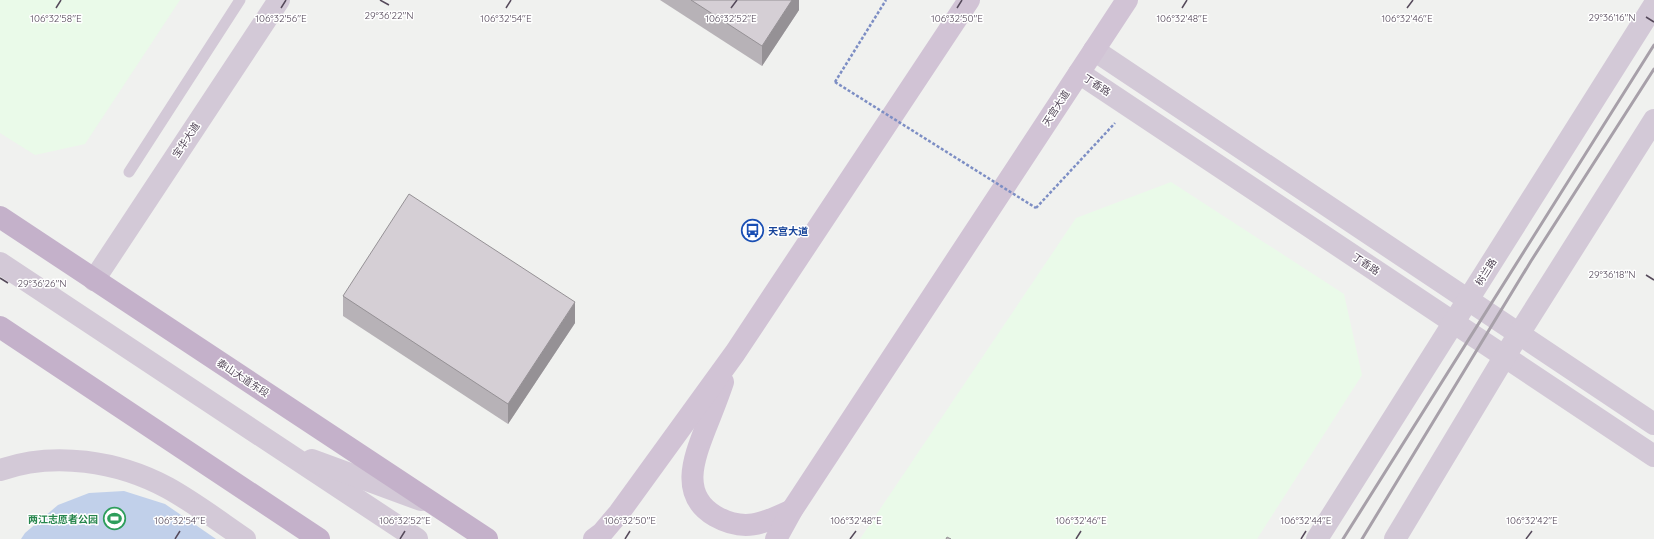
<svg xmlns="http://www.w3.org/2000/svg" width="1654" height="539" viewBox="0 0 1654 539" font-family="Quicksand,'Noto Sans SC',sans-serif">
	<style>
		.commercial { fill: #eafae9 }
		.green { fill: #c1d0ea }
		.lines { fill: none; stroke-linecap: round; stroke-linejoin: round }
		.path { stroke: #7d8ec4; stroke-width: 2.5; stroke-dasharray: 3 2; stroke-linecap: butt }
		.service { stroke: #d3c9d7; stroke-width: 11 }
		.tertiary { stroke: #d3c9d7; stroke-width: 22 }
		.secondary { stroke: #d1c3d5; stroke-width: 22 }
		.primary { stroke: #c4b1ca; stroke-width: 22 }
		.rail { stroke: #a7a0a9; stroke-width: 3 }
		.path-bridge { stroke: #7d8ec4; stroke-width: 2.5; stroke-dasharray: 3 2; stroke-linecap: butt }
		.wall { fill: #b7b2b7 }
		.shaded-wall { fill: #959195 }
		.building { fill: #d5cfd5; stroke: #959195 }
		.ticks { fill: none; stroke: #55495a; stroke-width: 1.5 }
		.labels { text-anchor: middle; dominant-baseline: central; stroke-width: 3; stroke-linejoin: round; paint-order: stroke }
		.street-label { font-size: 10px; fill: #55495a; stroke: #fff }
		.transit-label { font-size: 10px; font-weight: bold; fill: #164399; stroke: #fff; text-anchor: start }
		.leisure-label { font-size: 10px; font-weight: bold; fill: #27864d; stroke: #fff; text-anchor: end }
		.ticks-label { font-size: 10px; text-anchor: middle; fill: #55495a; stroke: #fff; stroke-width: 3; stroke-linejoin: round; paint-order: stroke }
	</style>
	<rect width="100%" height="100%" fill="#f0f1ef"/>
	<!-- commercial -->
	<g class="commercial">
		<polygon points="0,0 180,0 85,144 35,155 0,133"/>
		<polygon points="1171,182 1344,294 1362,375 1257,539 860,539 1076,218"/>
	</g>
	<!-- green -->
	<polygon class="green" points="124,491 165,504 216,539 21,539 25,533 58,505 89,493"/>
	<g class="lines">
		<!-- path -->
		<g class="path">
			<polyline points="835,82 886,0"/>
			<polyline points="1036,208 1115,123"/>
		</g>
		<!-- service -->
		<polyline class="service" points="129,172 240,0"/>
		<!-- tertiary -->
		<g class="tertiary">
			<polyline points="1094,50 1654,424"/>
			<polyline points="1079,73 1654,456"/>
			<polyline points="0,263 417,539"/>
			<polyline points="94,280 279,0"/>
			<polyline points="312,460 421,500"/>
			<path d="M0,470C54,451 118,461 168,488C195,503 220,522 245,539"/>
			<polyline points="1317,539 1654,5"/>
			<polyline points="1395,539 1505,356 1654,120"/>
		</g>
		<!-- secondary -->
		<g class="secondary">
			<path d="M723,382C718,397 712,412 706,427C694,458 679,495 715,516C745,533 764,523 792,510"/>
			<polyline points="594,539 602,533 619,513 735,353 969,0"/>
			<polyline points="776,539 792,510 1127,0"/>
		</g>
		<!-- primary -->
		<g class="primary">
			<polyline points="0,217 487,539"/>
			<polyline points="0,327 319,539"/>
		</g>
		<!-- rail -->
		<g class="rail">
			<polyline points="1343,539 1654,45"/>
			<polyline points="1362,539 1531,261 1654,69"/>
		</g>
		<!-- path-bridge -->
		<polyline class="path-bridge" points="835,82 1036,208"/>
	</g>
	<!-- wall -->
	<g class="wall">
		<polygon points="660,0 799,0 799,10 762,66"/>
		<polygon points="343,296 575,323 508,424 343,316"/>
	</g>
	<!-- shaded-wall -->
	<g class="shaded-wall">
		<polygon points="792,0 799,0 799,10 762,66 762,46"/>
		<polygon points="575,302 575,323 508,424 508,404"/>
	</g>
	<!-- building -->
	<g class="building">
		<polygon points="691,0 792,0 762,46"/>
		<polygon points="409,194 575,302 508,404 343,296"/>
		<polygon points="947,537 951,539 946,539"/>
	</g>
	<!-- ticks -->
	<path class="ticks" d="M380,0L389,5M56,8L61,0M281,8L286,0M506,8L511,0M731,8L737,0M957,8L962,0M1182,8L1187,0M1407,8L1413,0M1646,17L1654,22M1646,275L1654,280M0,278L8,283M175,539L180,531M400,539L405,531M625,539L630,531M850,539L856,531M1076,539L1081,531M1301,539L1306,531M1526,539L1532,531"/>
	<!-- icons -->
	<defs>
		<symbol id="bus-ring" viewBox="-11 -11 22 22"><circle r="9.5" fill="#fff" stroke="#1a4fb4" stroke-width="1.5"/><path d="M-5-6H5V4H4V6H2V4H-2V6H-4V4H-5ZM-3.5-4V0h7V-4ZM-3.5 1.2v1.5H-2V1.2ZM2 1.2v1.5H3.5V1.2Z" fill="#1a4fb4"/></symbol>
		<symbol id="stadium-ring" viewBox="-11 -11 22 22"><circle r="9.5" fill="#fff" stroke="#2e9e5b" stroke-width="1.5"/><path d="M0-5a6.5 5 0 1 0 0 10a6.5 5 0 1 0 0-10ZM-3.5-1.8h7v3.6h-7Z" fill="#2e9e5b"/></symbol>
	</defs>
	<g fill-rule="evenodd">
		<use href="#bus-ring" x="740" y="218" width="25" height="25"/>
		<use href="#stadium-ring" x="102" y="506" width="25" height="25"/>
	</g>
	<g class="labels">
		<!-- street labels -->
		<g class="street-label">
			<text transform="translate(1097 85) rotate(33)">丁香路</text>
			<text transform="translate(1056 108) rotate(-57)">天宫大道</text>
			<text transform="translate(186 140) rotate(-56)">宝华大道</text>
			<text transform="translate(1366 264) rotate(34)">丁香路</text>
			<text transform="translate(1486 272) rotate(-58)">树兰路</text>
			<text transform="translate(243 378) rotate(33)">泰山大道东段</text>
		</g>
		<!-- transit labels -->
		<g class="transit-label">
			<text x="768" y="231">天宫大道</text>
		</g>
		<!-- leisure labels -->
		<g class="leisure-label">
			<text x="98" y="519">两江志愿者公园</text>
		</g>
	</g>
	<g class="ticks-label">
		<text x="389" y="19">29°36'22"N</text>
		<text x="1612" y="21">29°36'16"N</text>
		<text x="56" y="22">106°32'58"E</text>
		<text x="281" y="22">106°32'56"E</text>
		<text x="506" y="22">106°32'54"E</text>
		<text x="731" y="22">106°32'52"E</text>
		<text x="957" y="22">106°32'50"E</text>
		<text x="1182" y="22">106°32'48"E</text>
		<text x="1407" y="22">106°32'46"E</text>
		<text x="1612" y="278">29°36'18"N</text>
		<text x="42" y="287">29°36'26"N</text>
		<text x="180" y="524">106°32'54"E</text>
		<text x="405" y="524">106°32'52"E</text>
		<text x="630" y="524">106°32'50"E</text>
		<text x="856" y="524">106°32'48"E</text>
		<text x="1081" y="524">106°32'46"E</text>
		<text x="1306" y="524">106°32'44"E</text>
		<text x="1532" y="524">106°32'42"E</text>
	</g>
</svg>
